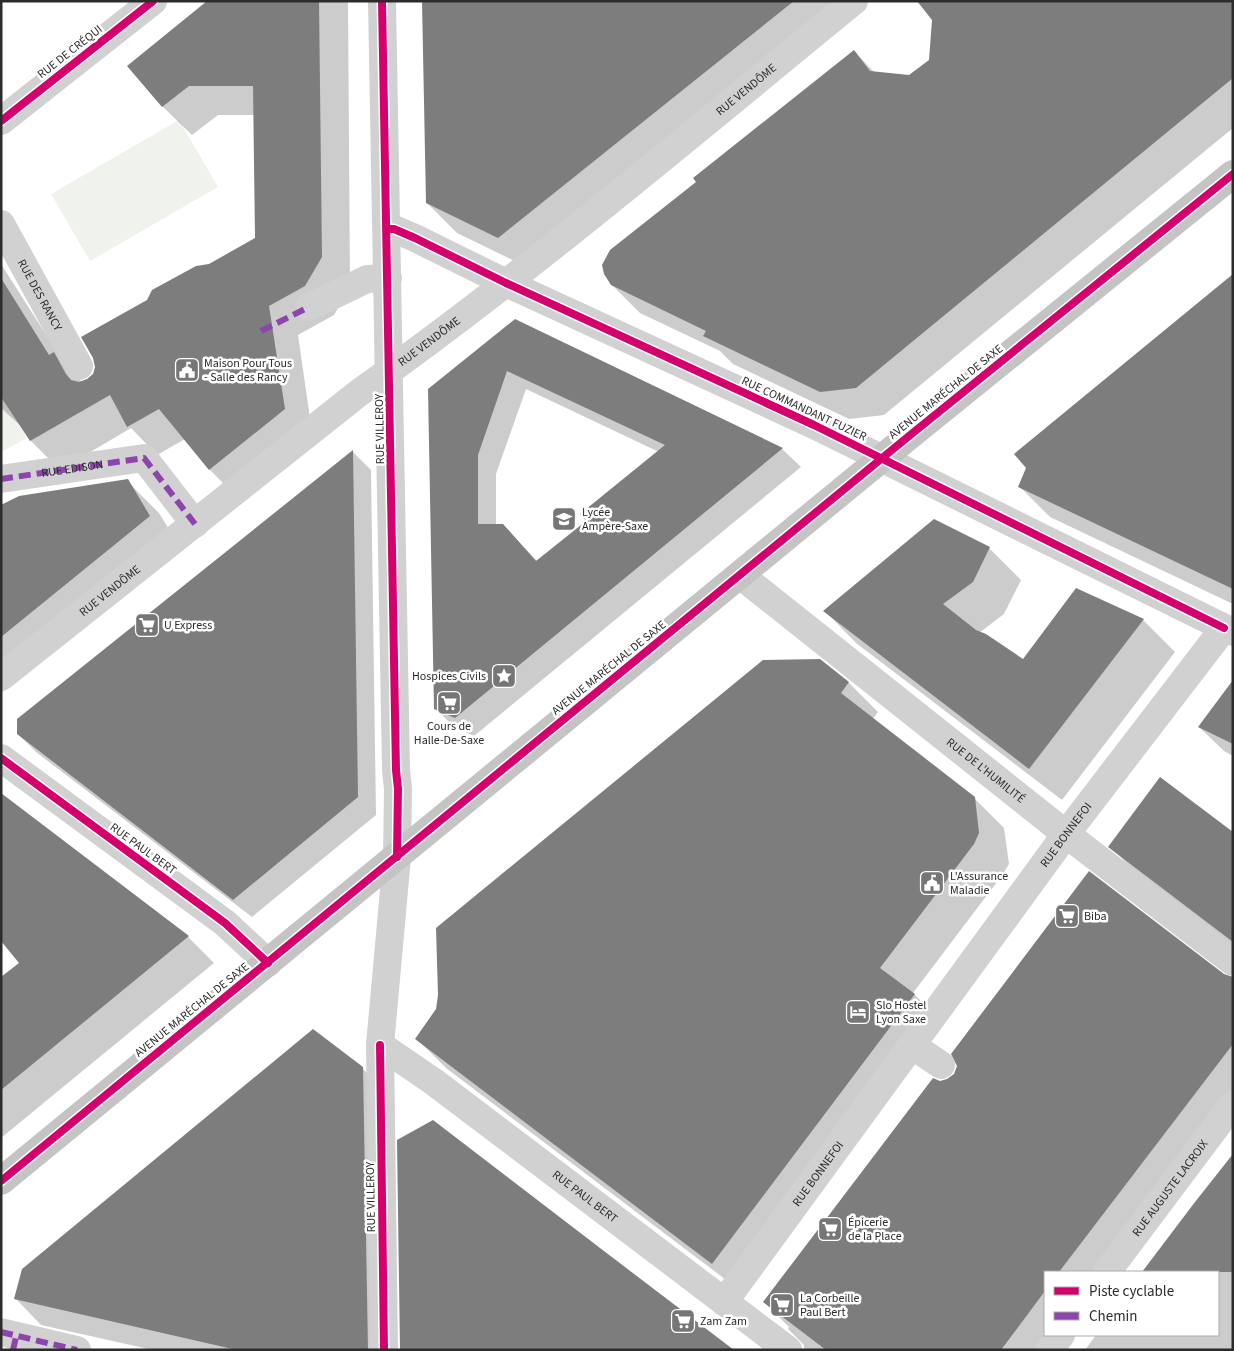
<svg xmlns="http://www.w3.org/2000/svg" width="1234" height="1351" viewBox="0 0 1234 1351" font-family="'Source Sans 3',sans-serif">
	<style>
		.green { fill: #f0f3eb }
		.shadow { fill: #0003; fill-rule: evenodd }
		.building { fill: #7d7d7d; fill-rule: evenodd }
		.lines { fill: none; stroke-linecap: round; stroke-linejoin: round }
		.minor { stroke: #d1d1d1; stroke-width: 28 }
		.major { stroke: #c4c4c4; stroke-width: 28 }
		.quiet { stroke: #8e44ad; stroke-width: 6; stroke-dasharray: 12 6; stroke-linecap: butt }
		.cycleway-casing { stroke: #fff; stroke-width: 11 }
		.cycleway { stroke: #d6006c; stroke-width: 8 }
		.labels { text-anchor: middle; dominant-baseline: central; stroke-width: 5; stroke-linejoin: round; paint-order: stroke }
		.street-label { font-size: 12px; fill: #2c2c2c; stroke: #fff }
		.poi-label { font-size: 12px; fill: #2c2c2c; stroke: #fff; text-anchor: start }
	</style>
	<rect width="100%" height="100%" fill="#fff"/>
	<!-- green -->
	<g class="green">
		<polygon points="179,120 218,187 90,261 51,194"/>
		<polygon points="1,396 27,438 3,451 1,448"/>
	</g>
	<!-- shadow -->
	<g class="shadow">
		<polygon points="209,1 348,1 350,287 334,315 298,335 313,439 238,498 210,470 185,439 157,455 131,428 60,470 31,441 22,427 1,408 1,264 66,366 82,382 88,381 209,265 256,238 255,115 218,115 192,135 163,107 129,66"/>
		<polygon points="424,1 863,1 529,268 457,233 427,203"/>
		<polygon points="1233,1 1233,128 884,415 849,419 733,364 720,351 640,313 612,285 698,183 854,51 875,73 910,77"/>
		<polygon points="1233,275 1233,604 1050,517 1019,486"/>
		<path d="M515,321L782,449L801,467L474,736L454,727L435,708L429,390ZM526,389L659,452L588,521L538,562L503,525H496V474Z"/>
		<polygon points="353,452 371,470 376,815 252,917 36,752 18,734"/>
		<polygon points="127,481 159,513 181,549 1,693 1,507"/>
		<polygon points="989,548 1021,580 1004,614 979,633 1023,661 1143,620 1175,652 1062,800 856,643 825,611"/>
		<polygon points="820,660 849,683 878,712 873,719 974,798 1004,828 1009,864 1003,874 913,993 944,1024 742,1292 446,1068 417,1039"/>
		<polygon points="1233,682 1233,756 1224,751 1199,727"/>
		<polygon points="1,795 188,937 214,963 1,1138 1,979 20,963"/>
		<polygon points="1233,833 1233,947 1134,871 1110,846"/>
		<polygon points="1223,975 1233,978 1233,1102 1103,1272 1045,1272 1045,1350 804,1350 804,1345 788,1329 789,1327 764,1302 940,1082"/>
		<polygon points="362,1068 388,1094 391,1350 153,1350 41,1325 16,1299"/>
		<polygon points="1233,1154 1233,1350 1085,1350 1096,1335 1218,1335 1218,1272 1143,1272"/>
	</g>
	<!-- building -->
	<g class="building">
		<polygon points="207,1 319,1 322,257 305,286 269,306 285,409 209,470 159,409 127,427 110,395 30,441 1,397 1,278 49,355 54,352 66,374 71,380 79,382 87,379 93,374 95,367 93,358 81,337 147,300 152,290 196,266 209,264 255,238 253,86 189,86 162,107 127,66"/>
		<polygon points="422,1 794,1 498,238 426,203"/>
		<polygon points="917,1 1233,1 1233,78 856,388 820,392 703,336 706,331 611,285 604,274 602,265 610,250 696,182 693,178 854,50 870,71 909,75 929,60 932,20"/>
		<polygon points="1233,274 1233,589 1018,487 1026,468 1014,454"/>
		<path d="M515,319L783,448L455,718L434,709L428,389ZM507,371L665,445L580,514L586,521L536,561L503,524H478V455Z"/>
		<polygon points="353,450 358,797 233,900 17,734 17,719"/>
		<polygon points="128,479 150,516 1,637 1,505 19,496"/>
		<polygon points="934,519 990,547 973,582 943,604 976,630 986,634 1023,659 1076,588 1144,619 1029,769 823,611"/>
		<polygon points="820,659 849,682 841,693 975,797 979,833 974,844 880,968 915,994 712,1264 415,1039 436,1009 438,995 436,928 763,660"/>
		<polygon points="1233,680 1233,744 1198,727"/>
		<polygon points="1160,777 1233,832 1233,942 1108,847"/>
		<polygon points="1,793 189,936 1,1090 1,977 19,963 1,941"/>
		<polygon points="1089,871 1224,974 1233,977 1233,1044 1059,1272 1045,1272 1045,1291 1001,1350 826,1350 763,1302 933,1078 940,1081 947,1079 954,1074 957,1066 951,1054"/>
		<polygon points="313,1029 363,1067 368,1350 237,1350 14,1299 22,1269"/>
		<polygon points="433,1120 600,1248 734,1350 400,1350 397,1140"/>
		<polygon points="1233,1154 1233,1272 1142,1272 1195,1202"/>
	</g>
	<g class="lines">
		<!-- minor -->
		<g class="minor">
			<polyline points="382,1 396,770 398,789 397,857 380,1045 384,1350"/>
			<polyline points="1,121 153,1"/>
			<path id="s1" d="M1,224L79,366"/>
			<polyline points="388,229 394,229 415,238 506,283 814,425 1233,632"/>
			<polyline points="309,307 367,279 388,278"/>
			<path id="s2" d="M1,479L144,458L195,524"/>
			<path id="s3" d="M740,575L1066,834L1233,962"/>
			<path id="s4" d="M1,677L360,392C531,270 691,134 854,1"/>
			<polyline points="1,758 225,923 268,963"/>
			<path id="s5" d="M380,1045L434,1082L788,1350"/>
			<polyline points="913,1046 941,1065"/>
			<path id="s6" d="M1107,1272L1233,1104"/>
			<path id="s7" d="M724,1302L1066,834L1224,628"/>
			<polyline points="1,1332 77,1350"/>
			<polyline points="1049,1350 1061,1335"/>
		</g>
		<!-- major -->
		<polyline class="major" points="1,1181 909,436 1233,174"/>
		<!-- quiet -->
		<g class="quiet">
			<polyline points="261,331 309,307"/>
			<polyline points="1,479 144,458 195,524"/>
			<polyline points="1,1332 77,1350"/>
			<polyline points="13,1350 16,1337"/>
		</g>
		<defs>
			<g id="cycleway">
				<polyline points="382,1 396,770 398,789 397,857"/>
				<polyline points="1,121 153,1"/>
				<polyline points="388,229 394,229 415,238 506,283 814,425 1224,628"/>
				<polyline points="1,758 225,923 268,963"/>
				<polyline points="380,1045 384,1350"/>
				<polyline points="1,1181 909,436 1233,174"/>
			</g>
		</defs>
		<!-- cycleway casing -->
		<use href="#cycleway" class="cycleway-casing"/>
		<!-- cycleway -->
		<use href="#cycleway" class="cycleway"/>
	</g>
	<!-- icons -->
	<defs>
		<symbol id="civic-square" viewBox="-11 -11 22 22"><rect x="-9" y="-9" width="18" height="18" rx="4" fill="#767676" stroke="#fff"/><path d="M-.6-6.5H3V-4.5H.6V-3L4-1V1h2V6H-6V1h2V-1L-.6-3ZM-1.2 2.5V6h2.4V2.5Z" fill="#fff"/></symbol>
		<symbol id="school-square" viewBox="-11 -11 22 22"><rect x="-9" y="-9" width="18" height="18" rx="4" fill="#767676" stroke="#fff"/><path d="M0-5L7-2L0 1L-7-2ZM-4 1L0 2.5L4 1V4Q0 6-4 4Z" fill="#fff"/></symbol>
		<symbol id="supermarket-square" viewBox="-11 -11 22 22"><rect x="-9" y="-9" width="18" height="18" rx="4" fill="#767676" stroke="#fff"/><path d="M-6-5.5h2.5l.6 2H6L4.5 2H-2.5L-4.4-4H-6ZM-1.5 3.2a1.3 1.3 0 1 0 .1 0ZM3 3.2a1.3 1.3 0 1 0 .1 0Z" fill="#fff"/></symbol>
		<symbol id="sight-square" viewBox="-11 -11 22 22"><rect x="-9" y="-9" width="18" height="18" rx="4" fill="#767676" stroke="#fff"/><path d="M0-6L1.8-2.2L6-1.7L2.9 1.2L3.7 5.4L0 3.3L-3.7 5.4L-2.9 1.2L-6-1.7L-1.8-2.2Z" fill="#fff"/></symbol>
		<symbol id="hotel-square" viewBox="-11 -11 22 22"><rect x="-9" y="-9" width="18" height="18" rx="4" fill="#767676" stroke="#fff"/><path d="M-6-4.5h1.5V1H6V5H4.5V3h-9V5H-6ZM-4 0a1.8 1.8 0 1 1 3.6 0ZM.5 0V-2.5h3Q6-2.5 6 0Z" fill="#fff"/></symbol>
	</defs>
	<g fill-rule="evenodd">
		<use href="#civic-square" x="173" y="356" width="28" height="28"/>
		<use href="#school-square" x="550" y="505" width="28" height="28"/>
		<use href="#supermarket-square" x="133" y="611" width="28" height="28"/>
		<use href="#sight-square" x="490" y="662" width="28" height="28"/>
		<use href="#supermarket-square" x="435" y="689" width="28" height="28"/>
		<use href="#civic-square" x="918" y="869" width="28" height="28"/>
		<use href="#supermarket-square" x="1053" y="902" width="28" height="28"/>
		<use href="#hotel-square" x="844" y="998" width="28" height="28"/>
		<use href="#supermarket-square" x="816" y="1215" width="28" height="28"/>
		<use href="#supermarket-square" x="768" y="1291" width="28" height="28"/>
		<use href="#supermarket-square" x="669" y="1307" width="28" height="28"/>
	</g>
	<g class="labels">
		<!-- street labels -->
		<g class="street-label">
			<text transform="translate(70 52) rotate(-38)">RUE DE CRÉQUI</text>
			<text stroke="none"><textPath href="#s4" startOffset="949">RUE VENDÔME</textPath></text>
			<text stroke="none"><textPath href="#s1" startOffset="81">RUE DES RANCY</textPath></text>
			<text stroke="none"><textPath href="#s4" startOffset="544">RUE VENDÔME</textPath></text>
			<text transform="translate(946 392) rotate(-39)">AVENUE MARÉCHAL DE SAXE</text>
			<text transform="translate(804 409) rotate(25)">RUE COMMANDANT FUZIER</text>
			<text transform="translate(380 429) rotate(-91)">RUE VILLEROY</text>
			<text stroke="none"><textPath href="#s2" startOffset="72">RUE EDISON</textPath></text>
			<text stroke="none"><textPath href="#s4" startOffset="139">RUE VENDÔME</textPath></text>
			<text transform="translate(609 668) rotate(-39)">AVENUE MARÉCHAL DE SAXE</text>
			<text stroke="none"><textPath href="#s3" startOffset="314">RUE DE L'HUMILITÉ</textPath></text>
			<text stroke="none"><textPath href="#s7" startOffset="579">RUE BONNEFOI</textPath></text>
			<text transform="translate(143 849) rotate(36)">RUE PAUL BERT</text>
			<text transform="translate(192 1010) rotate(-39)">AVENUE MARÉCHAL DE SAXE</text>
			<text stroke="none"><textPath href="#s7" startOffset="159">RUE BONNEFOI</textPath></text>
			<text stroke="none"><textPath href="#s6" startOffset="105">RUE AUGUSTE LACROIX</textPath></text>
			<text stroke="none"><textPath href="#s5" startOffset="255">RUE PAUL BERT</textPath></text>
			<text transform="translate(371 1197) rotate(-91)">RUE VILLEROY</text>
		</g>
		<!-- poi labels -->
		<g class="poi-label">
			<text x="204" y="363">Maison Pour Tous<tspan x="204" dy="14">- Salle des Rancy</tspan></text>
			<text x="582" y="512">Lycée<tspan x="582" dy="14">Ampère-Saxe</tspan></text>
			<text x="164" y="625">U Express</text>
			<text x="486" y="676" text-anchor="end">Hospices Civils</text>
			<text x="449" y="726" text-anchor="middle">Cours de<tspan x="449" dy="14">Halle-De-Saxe</tspan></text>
			<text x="950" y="876">L'Assurance<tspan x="950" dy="14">Maladie</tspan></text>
			<text x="1084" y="916">Biba</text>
			<text x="876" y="1005">Slo Hostel<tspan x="876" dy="14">Lyon Saxe</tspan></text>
			<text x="848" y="1222">Épicerie<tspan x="848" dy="14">de la Place</tspan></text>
			<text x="800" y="1298">La Corbeille<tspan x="800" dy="14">Paul Bert</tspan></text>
			<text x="700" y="1321">Zam Zam</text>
		</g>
	</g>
	<!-- border -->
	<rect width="1234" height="1351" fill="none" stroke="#2c2c2c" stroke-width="5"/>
	<!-- legend -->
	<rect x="1044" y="1271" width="175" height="65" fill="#ffffff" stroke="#ababab"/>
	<rect x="1054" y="1287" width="25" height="8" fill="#d6006c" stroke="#ababab"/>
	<text x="1089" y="1296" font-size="15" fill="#2c2c2c">Piste cyclable</text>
	<rect x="1054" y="1312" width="25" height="8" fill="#8e44ad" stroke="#ababab"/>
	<text x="1089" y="1321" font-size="15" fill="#2c2c2c">Chemin</text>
</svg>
